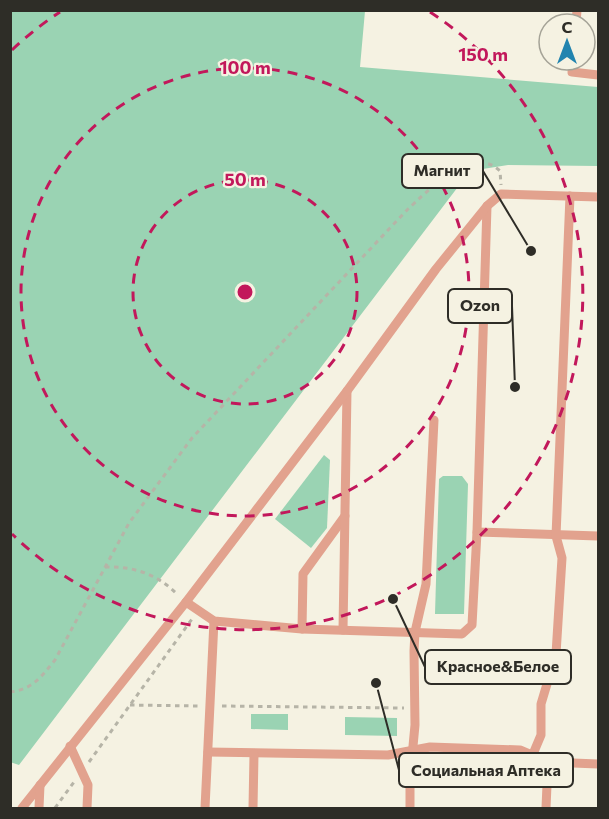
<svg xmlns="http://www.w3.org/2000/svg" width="609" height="819" viewBox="0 0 609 819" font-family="Commissioner,sans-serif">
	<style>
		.green { fill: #9ad3b3 }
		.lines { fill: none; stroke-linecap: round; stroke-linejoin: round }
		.path { stroke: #b6b4a7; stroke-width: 3; stroke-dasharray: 4.5 4.5; stroke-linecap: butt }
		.lane { stroke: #e2a28e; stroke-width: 9 }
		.ring { fill: none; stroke: #c2185b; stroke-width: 3; stroke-dasharray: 10 8 }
		.centre { fill: #c2185b; stroke: #f5f2e2; stroke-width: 3 }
		.ring-label { font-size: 18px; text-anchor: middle; font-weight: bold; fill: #c2185b; stroke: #f5f2e2; stroke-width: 4.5; stroke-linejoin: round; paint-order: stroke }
		.leader { fill: none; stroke: #2e2d27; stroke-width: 2 }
		.callout-dot { fill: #2e2d27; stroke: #f5f2e2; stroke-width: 2 }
		.callout { fill: #f5f2e2; stroke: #2e2d27; stroke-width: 2 }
		.callout-label { font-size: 16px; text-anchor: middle; font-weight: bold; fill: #2e2d27 }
	</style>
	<rect width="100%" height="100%" fill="#f5f2e2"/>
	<!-- green -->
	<g class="green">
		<polygon points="10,11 365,11 360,67 598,87 598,166 508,165 470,171 19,765 10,762"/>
		<polygon points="324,455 330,460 327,528 311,548 275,519"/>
		<polygon points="443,476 462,476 468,484 464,614 435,614 439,479"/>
		<polygon points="251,714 288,714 288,730 251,729"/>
		<polygon points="345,717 397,718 397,736 345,735"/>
	</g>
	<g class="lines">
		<!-- path -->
		<g class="path">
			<path d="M105,567C133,566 157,574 177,594"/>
			<path d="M10,692C32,690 42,676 55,660L129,523L192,438L407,210C427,192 472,143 500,171L501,185"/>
			<polyline points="130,705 200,706"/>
			<polyline points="222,706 404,708"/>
			<polyline points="89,762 192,619"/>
			<polyline points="55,808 74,782"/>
		</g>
		<!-- lane -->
		<g class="lane">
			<polyline points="576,24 577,10"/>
			<polyline points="573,60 572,72 598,75"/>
			<polyline points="477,532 598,536"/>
			<polyline points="186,602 214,621 302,629 462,634 472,625 477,532 487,206"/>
			<polyline points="302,629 303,574 345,516"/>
			<polyline points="343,630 347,391"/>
			<polyline points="70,746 88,785 87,808"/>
			<polyline points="208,752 388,755 430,747 520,750 548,762 598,764"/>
			<polyline points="533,754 541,735 541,704 556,654 562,558 556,536 570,196"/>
			<polyline points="22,808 186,602 347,391 436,269 487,206 501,194 598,197"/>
			<polyline points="39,808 40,785"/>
			<polyline points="205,808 214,621"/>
			<polyline points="253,808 254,754"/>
			<polyline points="410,808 410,778 415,725 414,651 415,632 426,584 434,420"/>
			<polyline points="546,808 548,762"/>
		</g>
	</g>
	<!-- distance rings -->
	<g class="ring">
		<circle cx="245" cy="292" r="112"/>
		<circle cx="245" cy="292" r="224"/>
		<path d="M12 50A336 336 0 0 1 60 12M430 12A336 336 0 1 1 12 534"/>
	</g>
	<circle cx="245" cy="292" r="9" class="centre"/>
	<g class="ring-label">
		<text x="483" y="61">150 m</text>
		<text x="245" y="74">100 m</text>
		<text x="245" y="186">50 m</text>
	</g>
	<!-- callouts -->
	<path class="leader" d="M531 251L483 171M515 387L512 306M393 599L425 667M376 683L399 770"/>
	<g class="callout-dot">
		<circle cx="531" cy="251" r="6"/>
		<circle cx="515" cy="387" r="6"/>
		<circle cx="393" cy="599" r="6"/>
		<circle cx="376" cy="683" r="6"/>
	</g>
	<g class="callout">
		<rect x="402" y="154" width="81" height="34" rx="6"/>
		<rect x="448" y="289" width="64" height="34" rx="6"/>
		<rect x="425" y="650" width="146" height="34" rx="6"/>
		<rect x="399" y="753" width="174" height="34" rx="6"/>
	</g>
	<g class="callout-label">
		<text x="442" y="176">Магнит</text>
		<text x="480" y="311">Ozon</text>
		<text x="498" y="672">Красное&amp;Белое</text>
		<text x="486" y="776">Социальная Аптека</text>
	</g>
	<!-- border -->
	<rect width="609" height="819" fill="none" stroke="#2e2d27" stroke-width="24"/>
	<!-- north arrow -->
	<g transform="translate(567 42)"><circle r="28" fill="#f5f2e2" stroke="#a5a397" stroke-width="1.5"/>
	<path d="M0-4.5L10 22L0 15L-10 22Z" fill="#2284af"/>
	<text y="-9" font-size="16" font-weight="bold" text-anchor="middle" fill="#2e2d27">С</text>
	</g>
</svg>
